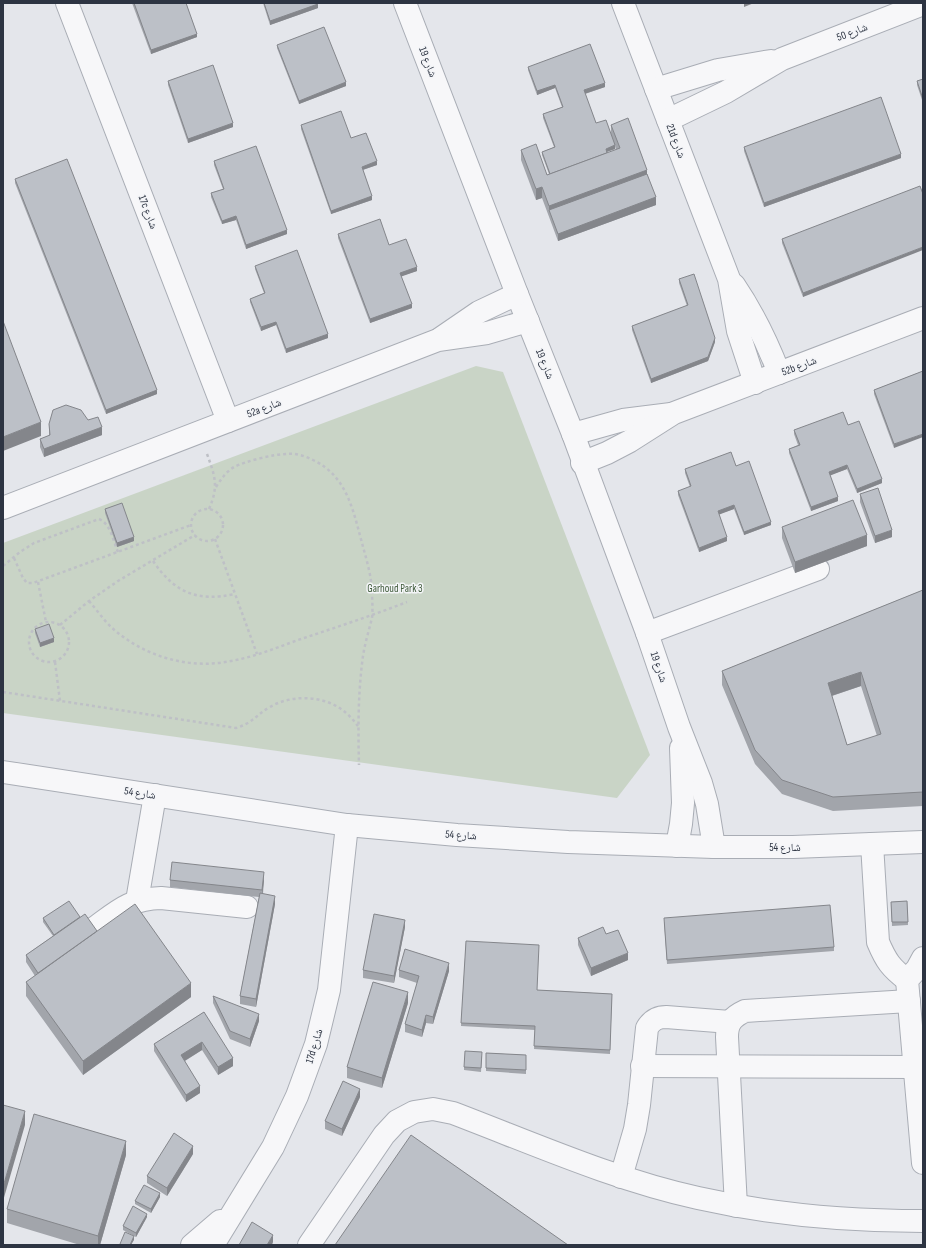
<svg xmlns="http://www.w3.org/2000/svg" width="926" height="1248" viewBox="0 0 926 1248" font-family="'Sofia Sans Condensed','Noto Naskh Arabic',sans-serif">
	<style>
		.green { fill: #c9d4c6 }
		.lines { fill: none; stroke-linecap: round; stroke-linejoin: round }
		.minor-casing { stroke: #a9adb5; stroke-width: 24 }
		.path { stroke: #bec0c6; stroke-width: 2.5; stroke-dasharray: 3 3; stroke-linecap: butt }
		.minor { stroke: #f7f7f9; stroke-width: 22 }
		.wall { fill: #a2a5ab; fill-rule: evenodd }
		.shaded-wall { fill: #84868b }
		.building { fill: #bcc0c7; stroke: #84868b; fill-rule: evenodd }
		.labels { text-anchor: middle; dominant-baseline: central; stroke-width: 3; stroke-linejoin: round; paint-order: stroke }
		.street-label { font-size: 11px; fill: #2d3442; stroke: #f4f5f8 }
		.park-label { font-size: 11px; fill: #415c3c; stroke: #f4f5f8 }
	</style>
	<rect width="100%" height="100%" fill="#e4e6eb"/>
	<!-- green -->
	<polygon class="green" points="476,366 503,372 650,755 617,798 3,713 3,543"/>
	<g class="lines">
		<defs>
			<g id="minor">
				<polyline points="67,3 228,421"/>
				<polyline points="405,3 517,294 573,434 647,633 679,727 701,783 707,804 714,847"/>
				<polyline points="623,3 729,279 738,331 755,383"/>
				<polyline points="656,89 718,70 771,61"/>
				<polyline points="668,120 726,92 782,59 923,4"/>
				<path d="M734,285C753,313 767,342 779,373"/>
				<polyline points="441,338 479,312 517,294"/>
				<polyline points="573,434 623,420 671,414"/>
				<polyline points="582,463 607,453 630,441 674,413 923,318"/>
				<polyline points="3,508 438,340 487,333 528,321"/>
				<polyline points="647,633 818,569"/>
				<polyline points="3,772 347,825 457,835 568,842 714,847 793,847 923,842"/>
				<path d="M872,844L878,942C886,961 891,968 907,980"/>
				<polyline points="677,846 681,824 683,803 681,748"/>
				<polyline points="137,901 155,795"/>
				<path d="M93,929C118,911 129,899 161,898L247,907"/>
				<polyline points="923,958 917,969 907,980 923,1163"/>
				<polyline points="642,1066 915,1067"/>
				<path d="M621,1177L635,1129L639,1105L647,1028C652,1020 657,1017 666,1017L730,1022"/>
				<path d="M736,1206L727,1037C727,1023 732,1017 745,1011L909,1001"/>
				<polyline points="192,1245 220,1221"/>
				<polyline points="213,1245 273,1147 297,1096 316,1044 329,990 347,825"/>
				<path d="M309,1245L384,1135L397,1121L414,1112L433,1109L453,1113C532,1143 615,1180 698,1198C774,1215 845,1221 923,1221"/>
			</g>
		</defs>
		<!-- minor casing -->
		<use href="#minor" class="minor-casing"/>
		<!-- path -->
		<g class="path">
			<path d="M207,454C215,476 219,486 209,509"/>
			<path d="M216,487C221,479 226,472 234,467C246,461 274,454 287,454C296,453 305,456 313,460C347,476 353,510 362,543C366,558 371,574 372,590C372,599 373,609 372,618C369,630 365,643 363,656C358,692 358,729 359,765"/>
			<circle cx="207" cy="525" r="16"/>
			<polyline points="215,539 257,654"/>
			<polyline points="14,558 23,578 27,583 33,583 191,525"/>
			<path d="M153,561C175,593 197,602 235,594"/>
			<path d="M3,566L20,552L34,543L99,519C111,524 113,541 118,552"/>
			<polyline points="38,582 46,622"/>
			<path d="M89,601C96,609 103,619 111,627C143,656 188,670 231,661C254,657 276,648 298,640C334,628 371,616 407,602"/>
			<circle cx="49" cy="642" r="20"/>
			<polyline points="60,625 89,601 118,581 195,535"/>
			<polyline points="55,662 60,701"/>
			<path d="M3,692L236,728C253,723 257,714 270,707C292,694 325,695 345,712C350,716 354,721 358,726"/>
		</g>
		<!-- minor -->
		<use href="#minor" class="minor"/>
	</g>
	<!-- wall -->
	<g class="wall">
		<polygon points="132,3 186,3 197,37 151,54"/>
		<polygon points="263,3 317,3 318,8 270,25"/>
		<polygon points="277,45 346,86 299,104 277,48"/>
		<path d="M528,67L605,87L585,94L596,123L611,134V125L647,174L656,205L558,241L542,198L536,200L521,160V150L547,175L549,174L542,155V152L554,147L543,118V114L562,107L555,88L537,95L528,70ZM615,146L616,150L607,153V152L615,149Z"/>
		<polygon points="923,79 923,103 917,85 917,81"/>
		<polygon points="168,81 233,127 188,143 168,85"/>
		<polygon points="301,125 351,138 377,165 363,170 372,200 331,214 301,129"/>
		<polygon points="744,147 901,158 764,207 744,151"/>
		<polygon points="214,161 287,234 246,249 236,220 222,224 211,197 211,193 223,189 214,165"/>
		<polygon points="15,179 157,394 106,414 15,183"/>
		<polygon points="923,194 803,297 782,243 782,239"/>
		<polygon points="338,234 389,245 417,271 401,276 412,308 370,323 338,238"/>
		<polygon points="255,266 328,338 286,353 276,325 261,331 250,302 250,299 264,293 255,269"/>
		<polygon points="679,279 715,342 708,361 651,383 632,330 632,326 687,306 679,283"/>
		<polygon points="923,371 894,448 874,394 874,390"/>
		<polygon points="88,420 102,435 44,457 40,447 40,439 49,436 49,424"/>
		<polygon points="848,425 882,483 857,493 847,469 830,475 838,501 811,511 789,453 789,449 798,445 794,434 794,430"/>
		<polygon points="736,466 771,525 744,535 734,509 719,514 727,541 699,552 678,495 678,491 690,487 685,473 685,469"/>
		<polygon points="860,494 892,537 875,543 860,502"/>
		<polygon points="105,509 134,541 117,547 105,513"/>
		<polygon points="782,527 867,546 795,573 782,538"/>
		<path d="M923,590V806L833,811L782,794L755,764L722,685V671ZM861,686L877,736L847,745L832,696Z"/>
		<polygon points="35,629 54,642 40,647 35,633"/>
		<polygon points="170,880 264,880 263,894 275,904 256,1007 240,1004 240,996 259,897 170,887"/>
		<polygon points="907,901 908,925 892,926 891,902"/>
		<polygon points="80,917 97,931 191,997 83,1075 26,996 26,982 35,976 26,962 26,955 53,936 43,922 43,918"/>
		<polygon points="664,922 834,947 834,951 667,964"/>
		<polygon points="405,927 394,983 363,978 363,970"/>
		<polygon points="578,938 628,960 591,976 578,945"/>
		<polygon points="466,941 537,990 612,994 610,1054 534,1049 535,1030 461,1026"/>
		<polygon points="399,970 449,971 433,1024 426,1023 422,1037 405,1032 405,1024 417,983 399,977"/>
		<polygon points="213,996 259,1021 250,1047 230,1039 213,1003"/>
		<polygon points="408,1003 382,1088 347,1078 347,1067"/>
		<polygon points="204,1012 233,1066 218,1075 202,1050 185,1061 200,1093 186,1102 154,1051 154,1044"/>
		<polygon points="486,1053 526,1055 526,1074 486,1071"/>
		<polygon points="482,1056 481,1072 464,1070 464,1067"/>
		<polygon points="360,1097 342,1136 325,1129 325,1121"/>
		<polygon points="193,1154 167,1196 147,1183 147,1176"/>
		<polygon points="126,1155 100,1245 80,1245 7,1223 7,1209"/>
		<polygon points="160,1197 151,1213 135,1204 135,1201"/>
		<polygon points="147,1217 136,1237 123,1230 123,1226"/>
	</g>
	<!-- shaded-wall -->
	<g class="shaded-wall">
		<polygon points="744,3 754,3 744,7"/>
		<polygon points="318,4 318,8 270,25 270,21"/>
		<polygon points="197,34 197,37 151,54 151,50"/>
		<polygon points="346,82 346,86 299,104 299,101"/>
		<polygon points="605,83 605,87 584,94 584,90"/>
		<polygon points="555,85 555,88 537,95 537,91"/>
		<polygon points="233,123 233,127 188,143 188,139"/>
		<polygon points="615,145 615,149 606,152 606,149"/>
		<polygon points="901,154 901,158 764,207 764,203"/>
		<polygon points="377,161 377,165 362,170 362,167"/>
		<polygon points="647,170 647,181 549,210 549,206"/>
		<polygon points="542,187 542,198 536,200 536,189"/>
		<polygon points="372,196 372,200 331,214 331,211"/>
		<polygon points="656,197 656,205 558,241 558,234"/>
		<polygon points="236,216 236,220 222,224 222,221"/>
		<polygon points="287,230 287,234 246,249 246,245"/>
		<polygon points="923,247 923,250 803,297 803,293"/>
		<polygon points="417,267 417,271 400,277 400,273"/>
		<polygon points="412,304 412,308 370,323 370,319"/>
		<polygon points="276,322 276,325 261,331 261,327"/>
		<polygon points="328,334 328,338 286,353 286,349"/>
		<polygon points="715,338 715,342 708,361 651,383 651,379"/>
		<polygon points="157,390 157,394 106,414 106,410"/>
		<polygon points="41,422 41,436 3,451 3,437"/>
		<polygon points="102,427 102,435 44,457 44,449"/>
		<polygon points="923,434 923,437 894,448 894,444"/>
		<polygon points="847,465 847,469 829,476 829,472"/>
		<polygon points="882,479 882,483 857,493 857,489"/>
		<polygon points="838,497 838,501 811,511 811,507"/>
		<polygon points="734,505 734,509 718,515 718,511"/>
		<polygon points="771,522 771,525 744,535 744,532"/>
		<polygon points="892,530 892,537 875,543 875,536"/>
		<polygon points="867,535 867,546 795,573 795,562"/>
		<polygon points="134,537 134,541 117,547 117,543"/>
		<polygon points="727,537 727,541 699,552 699,548"/>
		<polygon points="54,638 54,642 40,647 40,643"/>
		<polygon points="861,672 861,686 828,697 828,683"/>
		<polygon points="264,872 264,880 262,897 262,890"/>
		<polygon points="275,896 275,904 256,1007 256,999"/>
		<polygon points="405,920 405,927 394,983 394,976"/>
		<polygon points="628,953 628,960 591,976 591,968"/>
		<polygon points="449,963 449,971 433,1024 433,1017"/>
		<polygon points="191,983 191,997 83,1075 83,1061"/>
		<polygon points="408,992 408,1003 382,1088 382,1078"/>
		<polygon points="259,1014 259,1021 250,1047 250,1039"/>
		<polygon points="426,1015 426,1023 422,1037 422,1030"/>
		<polygon points="202,1042 202,1050 181,1063 181,1055"/>
		<polygon points="233,1058 233,1066 218,1075 218,1067"/>
		<polygon points="200,1086 200,1093 186,1102 186,1095"/>
		<polygon points="360,1089 360,1097 342,1136 342,1129"/>
		<polygon points="25,1111 25,1125 3,1201 3,1187"/>
		<polygon points="126,1141 126,1155 100,1245 98,1245 98,1236"/>
		<polygon points="193,1146 193,1154 167,1196 167,1188"/>
		<polygon points="160,1193 160,1197 151,1213 151,1209"/>
		<polygon points="147,1214 147,1217 136,1237 136,1233"/>
		<polygon points="273,1235 273,1242 272,1245 267,1245"/>
		<polygon points="134,1236 134,1240 131,1245 130,1245"/>
	</g>
	<!-- building -->
	<g class="building">
		<polygon points="134,3 186,3 197,34 151,50"/>
		<polygon points="264,3 317,3 318,4 270,21"/>
		<polygon points="324,27 346,82 299,101 277,45"/>
		<polygon points="590,44 605,83 584,90 596,123 606,120 615,145 606,149 607,153 550,174 542,152 555,147 543,114 563,107 555,85 537,91 528,67"/>
		<polygon points="213,65 233,123 188,139 168,81"/>
		<polygon points="923,79 923,99 917,81"/>
		<polygon points="881,97 901,154 764,203 744,147"/>
		<polygon points="341,111 351,138 366,133 377,161 362,167 372,196 331,211 301,125"/>
		<polygon points="628,118 647,170 549,206 542,187 536,189 521,150 536,144 547,175 620,148 611,125"/>
		<polygon points="256,146 287,230 246,245 236,216 222,221 211,193 224,189 214,161"/>
		<polygon points="67,159 157,390 106,410 15,179"/>
		<polygon points="647,174 656,197 558,234 549,210"/>
		<polygon points="920,186 923,194 923,247 803,293 782,239"/>
		<polygon points="380,219 389,245 406,239 417,267 400,273 412,304 370,319 338,234"/>
		<polygon points="297,250 328,334 286,349 276,322 261,327 250,299 265,293 255,266"/>
		<polygon points="694,274 715,338 708,357 651,379 632,326 688,305 679,279"/>
		<polygon points="3,321 41,422 3,437"/>
		<polygon points="923,371 923,434 894,444 874,390"/>
		<polygon points="66,405 81,410 88,420 98,417 102,427 44,449 40,439 50,435 49,424 53,410"/>
		<polygon points="843,412 848,425 859,421 882,479 857,489 847,465 829,472 838,497 811,507 789,449 800,445 794,430"/>
		<polygon points="731,452 736,466 749,461 771,522 744,532 734,505 718,511 727,537 699,548 678,491 691,486 685,469"/>
		<polygon points="878,488 892,530 875,536 860,494"/>
		<polygon points="853,500 867,535 795,562 782,527"/>
		<polygon points="122,503 134,537 117,543 105,509"/>
		<path d="M923,590V792L833,797L782,780L755,750L722,671ZM861,672L881,734L847,745L828,683Z"/>
		<polygon points="49,624 54,638 40,643 35,629"/>
		<polygon points="172,862 264,872 262,890 170,880"/>
		<polygon points="260,893 275,896 256,999 240,996"/>
		<polygon points="69,901 80,917 54,935 43,918"/>
		<polygon points="907,901 908,922 892,922 891,902"/>
		<polygon points="135,904 191,983 83,1061 26,982"/>
		<polygon points="830,905 834,947 667,960 664,918"/>
		<polygon points="85,914 97,931 38,973 26,955"/>
		<polygon points="374,914 405,920 394,976 363,970"/>
		<polygon points="603,927 606,934 618,930 628,953 591,968 578,938"/>
		<polygon points="466,941 539,945 537,990 612,994 610,1050 534,1046 535,1026 461,1023"/>
		<polygon points="405,949 449,963 433,1017 426,1015 422,1030 405,1024 419,976 399,970"/>
		<polygon points="373,982 408,992 382,1078 347,1067"/>
		<polygon points="213,996 259,1014 250,1039 230,1031"/>
		<polygon points="204,1012 233,1058 218,1067 202,1042 181,1055 200,1086 186,1095 154,1044"/>
		<polygon points="465,1051 482,1052 481,1068 464,1067"/>
		<polygon points="486,1053 526,1055 526,1070 486,1068"/>
		<polygon points="343,1081 360,1089 342,1129 325,1121"/>
		<polygon points="3,1105 25,1111 3,1187"/>
		<polygon points="34,1114 126,1141 98,1236 7,1209"/>
		<polygon points="174,1133 193,1146 167,1188 147,1176"/>
		<polygon points="411,1135 568,1245 335,1245"/>
		<polygon points="144,1185 160,1193 151,1209 135,1201"/>
		<polygon points="133,1206 147,1214 136,1233 123,1226"/>
		<polygon points="252,1222 273,1235 267,1245 239,1245"/>
		<polygon points="125,1232 134,1236 130,1245 122,1245 120,1244"/>
	</g>
	<g class="labels">
		<!-- street labels -->
		<g class="street-label">
			<text transform="translate(852 32) rotate(-21)">شارع 50</text>
			<text transform="translate(428 62) rotate(69)">شارع 19</text>
			<text transform="translate(676 141) rotate(69)">21d شارع</text>
			<text transform="translate(148 212) rotate(69)">17c شارع</text>
			<text transform="translate(545 364) rotate(68)">شارع 19</text>
			<text transform="translate(799 366) rotate(-21)">52b شارع</text>
			<text transform="translate(264 408) rotate(-21)">52a شارع</text>
			<text transform="translate(659 667) rotate(71)">شارع 19</text>
			<text transform="translate(140 793) rotate(9)">شارع 54</text>
			<text transform="translate(461 835) rotate(4)">شارع 54</text>
			<text x="785" y="847">شارع 54</text>
			<text transform="translate(314 1046) rotate(-73)">17d شارع</text>
		</g>
		<!-- park labels -->
		<g class="park-label">
			<text x="395" y="588">Garhoud Park 3</text>
		</g>
	</g>
	<!-- border -->
	<rect width="926" height="1248" fill="none" stroke="#2d3442" stroke-width="8"/>
</svg>
